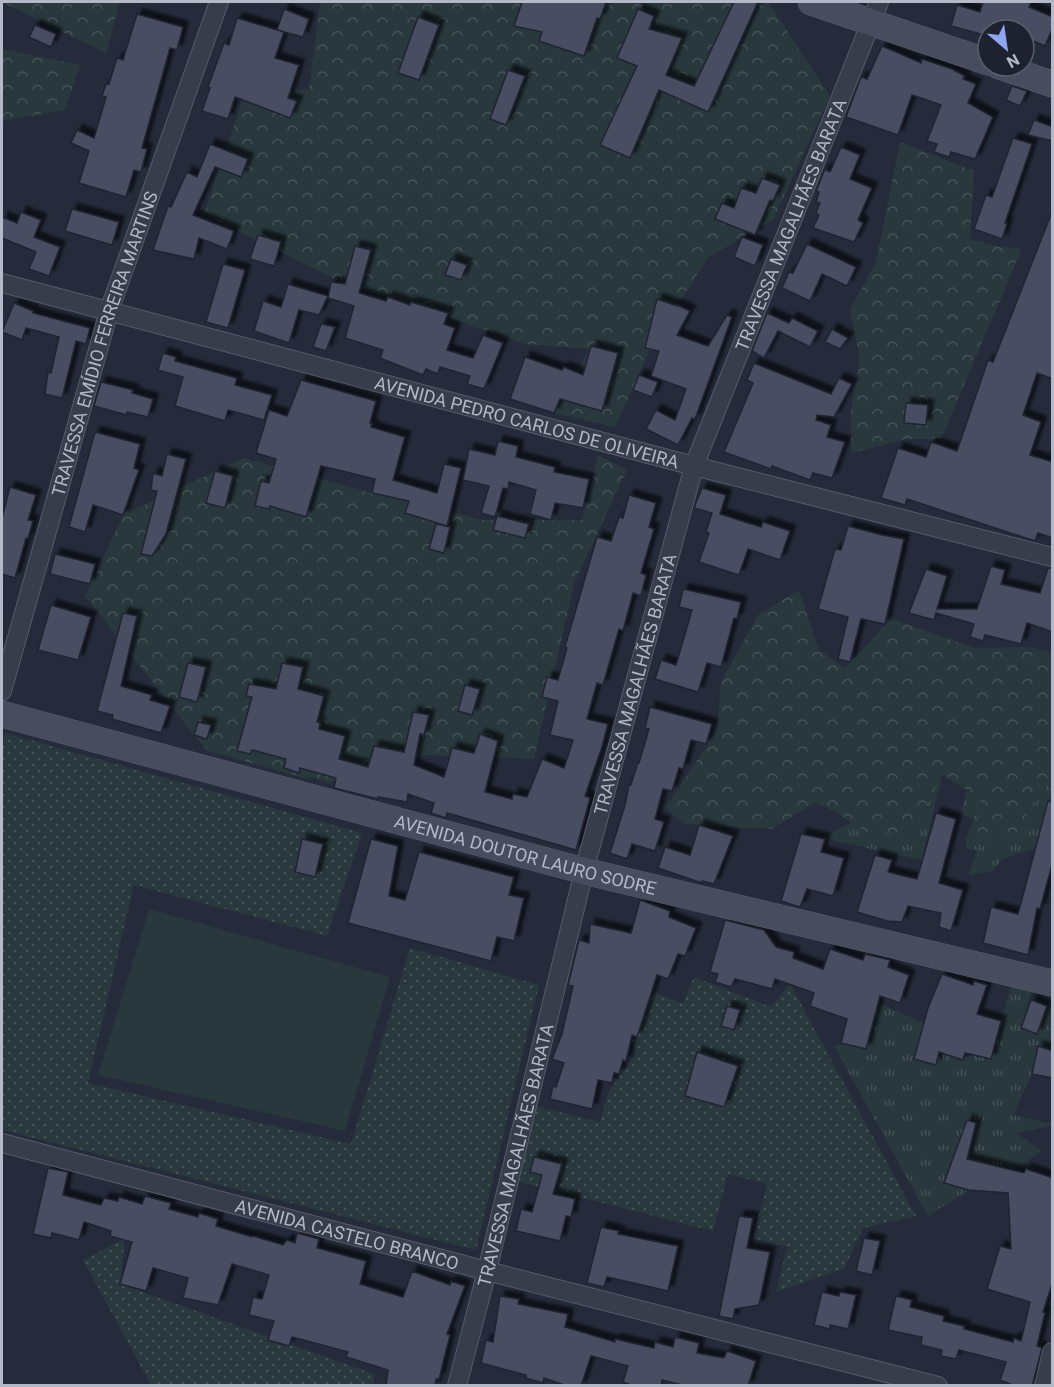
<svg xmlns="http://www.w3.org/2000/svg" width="1054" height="1387" viewBox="0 0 1054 1387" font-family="Roboto,sans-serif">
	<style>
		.grass { fill: url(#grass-tufts) }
		.forest { fill: url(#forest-crowns) }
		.park { fill: url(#park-dots) }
		.garden { fill: #28383d }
		.building { fill: #494e62; stroke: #202432; stroke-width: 1.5; filter: url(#shadow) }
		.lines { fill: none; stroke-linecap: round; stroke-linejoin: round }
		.street-casing { stroke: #575b69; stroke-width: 20 }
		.secondary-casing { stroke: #575b69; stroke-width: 27 }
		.street { stroke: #383d4b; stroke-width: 18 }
		.secondary { stroke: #474c5e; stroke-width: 26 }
		.labels { text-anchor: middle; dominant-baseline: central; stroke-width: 5; stroke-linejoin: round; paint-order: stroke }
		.street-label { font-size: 18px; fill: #b4b8c7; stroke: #1e2230 }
	</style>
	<defs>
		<pattern id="grass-tufts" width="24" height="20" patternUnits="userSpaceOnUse" patternTransform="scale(1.5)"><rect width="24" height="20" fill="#28383d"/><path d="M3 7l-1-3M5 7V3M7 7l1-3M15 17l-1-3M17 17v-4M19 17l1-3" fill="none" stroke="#455358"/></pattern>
		<pattern id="forest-crowns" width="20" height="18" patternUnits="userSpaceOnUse" patternTransform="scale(1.5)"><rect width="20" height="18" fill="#28383d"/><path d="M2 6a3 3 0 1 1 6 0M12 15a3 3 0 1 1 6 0" fill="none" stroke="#455358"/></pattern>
		<pattern id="park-dots" width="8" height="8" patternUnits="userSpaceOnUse" patternTransform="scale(1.5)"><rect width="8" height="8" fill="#28383d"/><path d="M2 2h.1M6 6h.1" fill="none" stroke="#455358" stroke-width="1.8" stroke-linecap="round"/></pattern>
		<filter id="shadow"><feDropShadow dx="5.5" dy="-5.5" stdDeviation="1.5" flood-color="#0009"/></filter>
	</defs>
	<rect width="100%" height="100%" fill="#252b3b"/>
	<!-- grass -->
	<g class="grass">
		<polygon points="1052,713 1052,804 1047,803 1036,848 1002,859 993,871 969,875 977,850 966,849 966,838 974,818 961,815 975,755"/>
		<polygon points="942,774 922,860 822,838"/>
		<polygon points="1033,985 1021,1028 1037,1034 1051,999 1052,1000 1052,1050 1038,1047 1032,1074 1013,1115 1052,1124 1052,1126 1016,1133 1042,1151 1012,1171 967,1159 971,1144 959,1143 969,1190 928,1216 834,1046 847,1044 866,1049 878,1003 924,1023 914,1059 935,1064 938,1052 963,1060 973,1054 990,1059 1011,986"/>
	</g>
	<!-- forest -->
	<g class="forest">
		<polygon points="2,2 120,2 106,53"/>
		<polygon points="320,2 768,2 830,96 773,220 742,237 708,258 653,343 615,427 554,413 589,349 525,344 360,288 355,246 345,284 204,214 244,96 309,89"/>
		<polygon points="2,49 80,65 65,110 2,121"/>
		<polygon points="900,142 974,171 970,239 999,246 1022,249 941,439 906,439 851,453 851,410 860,360 850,310 876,262"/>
		<polygon points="598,455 627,470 575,581 534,759 426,755 328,783 313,777 305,778 208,751 194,735 85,596 123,515 244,458 372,493 482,520 582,520"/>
		<polygon points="799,590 819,650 845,668 891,619 975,648 1029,647 1052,652 1052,782 1046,780 1013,840 977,837 981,799 942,774 913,837 866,832 836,812 815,803 771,829 684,824 665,808 717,731 721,682 758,615"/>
	</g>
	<!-- park -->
	<g class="park">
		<polygon points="5,733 362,833 327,936 134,885 88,1083 351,1144 410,948 539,985 476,1250 2,1130 2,748"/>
		<polygon points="694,977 771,1007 790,984 916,1216 863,1228 844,1269 776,1292 787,1247 753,1238 767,1184 728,1174 713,1231 516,1181 535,1106 600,1122 608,1093 636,1053 622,1009 633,984 683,1004"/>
		<polygon points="125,1238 120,1284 374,1374 374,1385 151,1385 83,1260"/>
	</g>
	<!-- garden -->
	<polygon class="garden" points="149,909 390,977 345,1131 98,1075"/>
	<!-- building -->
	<g class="building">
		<polygon points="522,2 606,2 600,19 597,18 584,56 539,41 542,32 514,26"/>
		<polygon points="734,2 758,2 708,112 659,90 630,158 600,145 637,66 617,58 638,9 654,16 649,29 682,38 666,75 694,86"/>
		<polygon points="983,2 1031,2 1029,7 1053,17 1053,27 1045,46 1024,37 1024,30 988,30 988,36 951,26 957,5 980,12"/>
		<polygon points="284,9 309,19 303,37 277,30"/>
		<polygon points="137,14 183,27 177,50 170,48 142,148 147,149 141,172 134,170 126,197 79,183 89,151 71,143 77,130 94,138 106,97 102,96 106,84 109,84 117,58 123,60"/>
		<polygon points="418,17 439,25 419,80 398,73"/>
		<polygon points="237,18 284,32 275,58 299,65 288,98 297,101 290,118 235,97 228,119 202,111 210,88 208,87 224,43 229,45"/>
		<polygon points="35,25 56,34 51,47 29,37"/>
		<polygon points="882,46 921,63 922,59 952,69 965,76 963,79 976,84 968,103 993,117 975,159 951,152 949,157 934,152 937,144 927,141 941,105 912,95 898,135 846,117 861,77 867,79"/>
		<polygon points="508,70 525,76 506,125 490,119"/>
		<polygon points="1012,86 1027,91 1020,106 1006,100"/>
		<polygon points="1034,120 1053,127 1053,141 1028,135"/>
		<polygon points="1013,138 1032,144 1005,223 1007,224 1002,239 974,229 986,195 992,197"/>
		<polygon points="210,144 248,159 241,177 215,167 193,215 234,231 227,249 199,238 194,259 153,250 168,206 171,207 187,172 197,177"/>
		<polygon points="841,147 860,155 850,179 872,188 858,220 863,223 854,242 813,228 819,215 816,213 820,203 816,202 819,192 816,191 825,169 830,172"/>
		<polygon points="762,178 780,185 773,201 770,200 755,235 715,219 722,203 734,208 741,188 756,193"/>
		<polygon points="72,209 119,222 112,245 65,231"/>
		<polygon points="21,212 41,220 34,237 60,247 49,276 29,269 36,252 2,238 2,217 17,223"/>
		<polygon points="1052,212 1053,379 1037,373 1023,415 1041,422 1030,455 1053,462 1053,538 1038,533 1035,541 907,499 905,505 881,498 898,448 926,457 931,442 957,451 988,360 993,362"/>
		<polygon points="258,235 281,242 274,266 250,259"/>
		<polygon points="742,237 763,245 755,266 734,257"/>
		<polygon points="807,244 856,267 847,286 822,274 810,301 782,288 789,272 793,273"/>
		<polygon points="355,246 371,250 359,293 386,301 388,297 410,305 411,302 448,313 444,324 455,328 447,350 473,358 483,335 503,343 484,389 467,384 470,376 440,367 438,374 426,369 423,375 380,358 383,350 345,338 354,306 328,298 331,282 345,284"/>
		<polygon points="451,259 467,265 461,280 445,275"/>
		<polygon points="223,264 245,270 228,328 206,322"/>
		<polygon points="288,284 328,296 319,315 299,310 289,343 254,331 263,301 281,307"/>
		<polygon points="657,299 677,306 677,305 690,311 677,335 708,346 727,315 732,317 695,419 692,418 678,445 646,429 656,410 675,420 686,389 651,376 659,351 645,348"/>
		<polygon points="14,303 33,311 33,313 90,328 86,344 76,341 62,398 45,394 48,372 51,373 59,337 26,328 22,340 2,332"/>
		<polygon points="767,313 789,323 792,318 818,331 810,347 778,331 764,358 752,351"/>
		<polygon points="321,324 335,327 326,351 313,347"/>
		<polygon points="832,329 848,338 840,349 825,342"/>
		<polygon points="591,346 618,353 602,411 560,399 554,413 510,399 525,357 562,370 564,367 583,375"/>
		<polygon points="163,353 176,357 175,361 237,378 235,385 272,395 264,420 228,410 225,421 175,406 183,377 158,370"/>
		<polygon points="754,363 831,394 839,378 852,384 834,417 817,415 816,420 831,425 827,437 845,442 832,478 813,473 810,480 772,466 771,469 724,452 753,383 747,380"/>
		<polygon points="639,375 658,382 652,397 633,390"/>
		<polygon points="301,380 376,401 370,423 372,424 371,427 405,437 393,480 437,493 444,464 461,468 447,526 405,513 409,501 372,493 375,479 321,466 306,517 270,506 269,509 255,506 261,481 269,483 276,459 256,453 269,410 287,416"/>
		<polygon points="101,382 133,390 132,393 153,399 148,417 127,412 127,415 94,406"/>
		<polygon points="906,403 928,405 926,425 904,423"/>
		<polygon points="95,432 140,444 134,468 139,470 123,515 93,505 85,532 69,527"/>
		<polygon points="498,441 518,446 516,457 555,467 554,472 589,479 583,508 555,503 551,520 530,514 536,490 509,482 508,489 503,488 495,517 481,513 489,486 463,480 469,449 495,455"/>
		<polygon points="167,454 186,459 166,534 152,556 141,554 157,491 151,490 153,473 162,476"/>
		<polygon points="215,471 233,476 225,508 206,503"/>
		<polygon points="10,487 36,495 28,520 33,521 28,539 26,538 15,578 2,574 2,518"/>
		<polygon points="702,488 726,495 720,514 761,527 763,522 790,531 780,560 748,549 739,575 699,562 709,533 706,532 712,513 694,508"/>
		<polygon points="629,495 656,503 649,527 654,529 641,573 646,575 641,596 633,593 623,631 619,629 603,685 597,683 587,719 608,724 602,747 585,796 590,798 576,850 447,813 446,818 431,813 434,803 408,794 407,802 378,797 378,799 334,788 336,778 300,768 299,773 284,768 286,759 252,750 250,754 237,751 252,697 246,696 249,684 276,689 282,663 303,667 298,689 324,696 317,722 320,723 319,729 345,736 339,759 368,767 374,746 404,752 413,712 429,715 424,735 420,734 414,765 444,777 452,748 474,753 480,734 498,741 485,792 512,799 513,794 527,797 542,759 564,768 573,740 550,735 558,701 542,697 547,677 558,680 567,648 565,647 597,537 611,541 619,517 623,518"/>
		<polygon points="497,516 529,524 525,538 493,530"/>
		<polygon points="436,524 450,527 444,553 429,549"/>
		<polygon points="848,526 882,535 904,539 885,624 861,619 850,662 838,659 848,617 818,609 835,549 841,550"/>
		<polygon points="55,554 95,564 90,584 50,574"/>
		<polygon points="991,566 1005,570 1001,584 1040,593 1048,568 1053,568 1053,632 1027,623 1021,644 985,635 983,641 970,637 974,624 936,613 934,620 909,613 926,569 947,576 937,609 977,609"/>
		<polygon points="683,589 741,602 737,619 734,618 721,667 707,663 698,692 655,679 661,660 676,665 692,610 679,607"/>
		<polygon points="51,605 91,617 78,660 38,650"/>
		<polygon points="123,613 137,616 121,686 152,695 150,700 170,706 161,733 112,719 113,715 97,711"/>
		<polygon points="188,663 206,667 197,702 179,697"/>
		<polygon points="465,685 480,689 472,715 458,711"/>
		<polygon points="650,707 712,724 706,744 691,740 683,769 679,768 672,791 663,789 655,819 664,822 655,851 632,844 627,859 610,853 625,805 629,785 631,785 638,762 639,763 649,729 645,728"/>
		<polygon points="198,722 211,725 207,739 194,735"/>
		<polygon points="1048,801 1053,802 1053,861 1040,909 1037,908 1028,955 983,943 991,907 1018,914"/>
		<polygon points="936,813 956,819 939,883 963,890 951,931 939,927 941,913 908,906 902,922 887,921 857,912 875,855 892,860 888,872 917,879"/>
		<polygon points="699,825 733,836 714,884 702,881 702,883 658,868 665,847 690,855"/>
		<polygon points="801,834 825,839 821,852 844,858 833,896 807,889 800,907 781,901"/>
		<polygon points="302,839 323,844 315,877 295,872"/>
		<polygon points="371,839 398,846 389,896 405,900 419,852 514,877 509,895 524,898 514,941 497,937 491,961 348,923"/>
		<polygon points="640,900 670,911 669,917 696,928 685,956 678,954 668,979 657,975 637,1037 632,1035 626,1061 623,1060 619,1074 614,1073 612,1083 598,1080 592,1109 550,1099 553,1086 556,1087 564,1063 552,1059 562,1034 573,986 568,985 579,940 589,943 590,924 631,933"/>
		<polygon points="725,920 764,930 776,947 794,952 793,958 823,969 830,949 863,960 865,954 890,960 888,967 909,975 900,1003 880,996 866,1049 841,1043 847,1019 810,1006 814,993 775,979 772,989 735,979 731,987 715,982 718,974 710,972"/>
		<polygon points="942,974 973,985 974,981 987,985 977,1014 1001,1021 991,1059 965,1053 963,1060 939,1052 936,1065 914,1059 928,1008"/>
		<polygon points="1031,1000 1047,1006 1037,1034 1021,1028"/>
		<polygon points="727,1006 740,1010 734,1030 721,1026"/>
		<polygon points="1038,1046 1053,1051 1053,1078 1032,1074"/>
		<polygon points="697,1052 738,1066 724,1107 685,1096"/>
		<polygon points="967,1120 976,1123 967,1159 1024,1173 1026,1169 1053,1178 1053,1281 1043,1312 1045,1313 1037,1346 1042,1348 1032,1386 1015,1386 1000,1380 1006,1362 959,1350 956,1359 941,1356 942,1350 921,1345 922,1337 888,1330 896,1296 912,1300 910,1307 944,1316 943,1321 964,1326 964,1329 1013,1342 1014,1338 1021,1341 1030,1302 987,1289 1000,1246 1011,1249 1008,1193 969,1190 944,1183"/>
		<polygon points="534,1157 562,1164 553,1194 575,1199 571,1217 566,1216 560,1241 516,1231 521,1209 532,1212 542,1175 530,1172"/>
		<polygon points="48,1168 68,1172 63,1195 101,1205 104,1198 118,1201 119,1197 142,1204 145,1196 171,1203 169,1209 198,1217 199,1213 218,1219 216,1226 252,1237 253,1236 283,1245 287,1240 295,1243 297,1233 319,1239 317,1248 366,1261 360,1284 403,1297 412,1271 450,1285 451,1281 465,1286 447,1334 450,1335 439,1379 436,1379 435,1386 386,1386 388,1370 346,1357 348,1352 292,1337 289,1346 268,1340 274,1321 249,1315 253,1297 262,1299 269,1275 232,1264 218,1305 183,1298 188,1278 153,1268 146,1291 120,1284 132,1242 110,1236 111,1231 84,1222 79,1240 52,1233 51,1238 33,1234"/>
		<polygon points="739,1216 753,1218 747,1248 770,1252 759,1305 735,1309 733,1319 719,1316"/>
		<polygon points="601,1227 619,1231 618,1234 678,1246 668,1291 607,1277 604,1287 587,1283"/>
		<polygon points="864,1238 880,1241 872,1275 856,1271"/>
		<polygon points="822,1292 839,1296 840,1292 856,1295 848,1329 830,1325 830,1329 814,1325"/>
		<polygon points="500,1296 519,1299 518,1304 568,1314 565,1327 615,1342 615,1339 654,1348 655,1342 673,1347 675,1337 699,1343 697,1353 724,1358 727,1351 756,1361 748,1386 686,1386 662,1380 661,1386 634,1386 623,1382 628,1366 591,1356 581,1386 567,1386 544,1378 543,1383 526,1378 526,1375 481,1363 486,1340 493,1342"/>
	</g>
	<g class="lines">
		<defs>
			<g id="street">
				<path id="s1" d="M2,283L694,466L1052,557"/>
				<path id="s2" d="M2,691L109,311L219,2"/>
				<path id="s3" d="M2,1143L487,1271L938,1386"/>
				<path id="s4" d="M457,1386L487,1271L584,871L694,466L879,2"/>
				<polyline points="1044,1386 1052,1352"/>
			</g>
			<g id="secondary">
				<polyline points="811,2 988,62"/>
				<polyline points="999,66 1052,84"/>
				<path id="s5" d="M2,714L584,871L1052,983"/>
			</g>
		</defs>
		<!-- street casing -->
		<use href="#street" class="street-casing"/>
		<!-- secondary casing -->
		<use href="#secondary" class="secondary-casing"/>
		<!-- street -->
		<use href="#street" class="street"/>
		<!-- secondary -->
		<use href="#secondary" class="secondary"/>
	</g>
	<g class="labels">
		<!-- street labels -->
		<g class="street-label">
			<text stroke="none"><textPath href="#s4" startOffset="1210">TRAVESSA MAGALHÃES BARATA</textPath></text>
			<text stroke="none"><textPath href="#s2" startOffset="362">TRAVESSA EMÍDIO FERREIRA MARTINS</textPath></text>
			<text stroke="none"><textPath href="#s1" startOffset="543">AVENIDA PEDRO CARLOS DE OLIVEIRA</textPath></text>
			<text stroke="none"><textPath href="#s4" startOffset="724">TRAVESSA MAGALHÃES BARATA</textPath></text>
			<text stroke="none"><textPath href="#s5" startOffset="542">AVENIDA DOUTOR LAURO SODRE</textPath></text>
			<text stroke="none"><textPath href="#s4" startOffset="238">TRAVESSA MAGALHÃES BARATA</textPath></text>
			<text stroke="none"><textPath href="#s3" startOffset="357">AVENIDA CASTELO BRANCO</textPath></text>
		</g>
	</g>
	<!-- border -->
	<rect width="1054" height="1387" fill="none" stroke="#b4b8c7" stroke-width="6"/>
	<!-- north arrow -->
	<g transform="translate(1006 48) rotate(151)"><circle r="28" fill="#1e2230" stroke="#5a5e6c" stroke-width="1.5"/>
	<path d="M0-4.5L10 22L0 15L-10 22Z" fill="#8fa6f1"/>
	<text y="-9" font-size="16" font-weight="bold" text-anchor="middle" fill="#b4b8c7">N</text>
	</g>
</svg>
